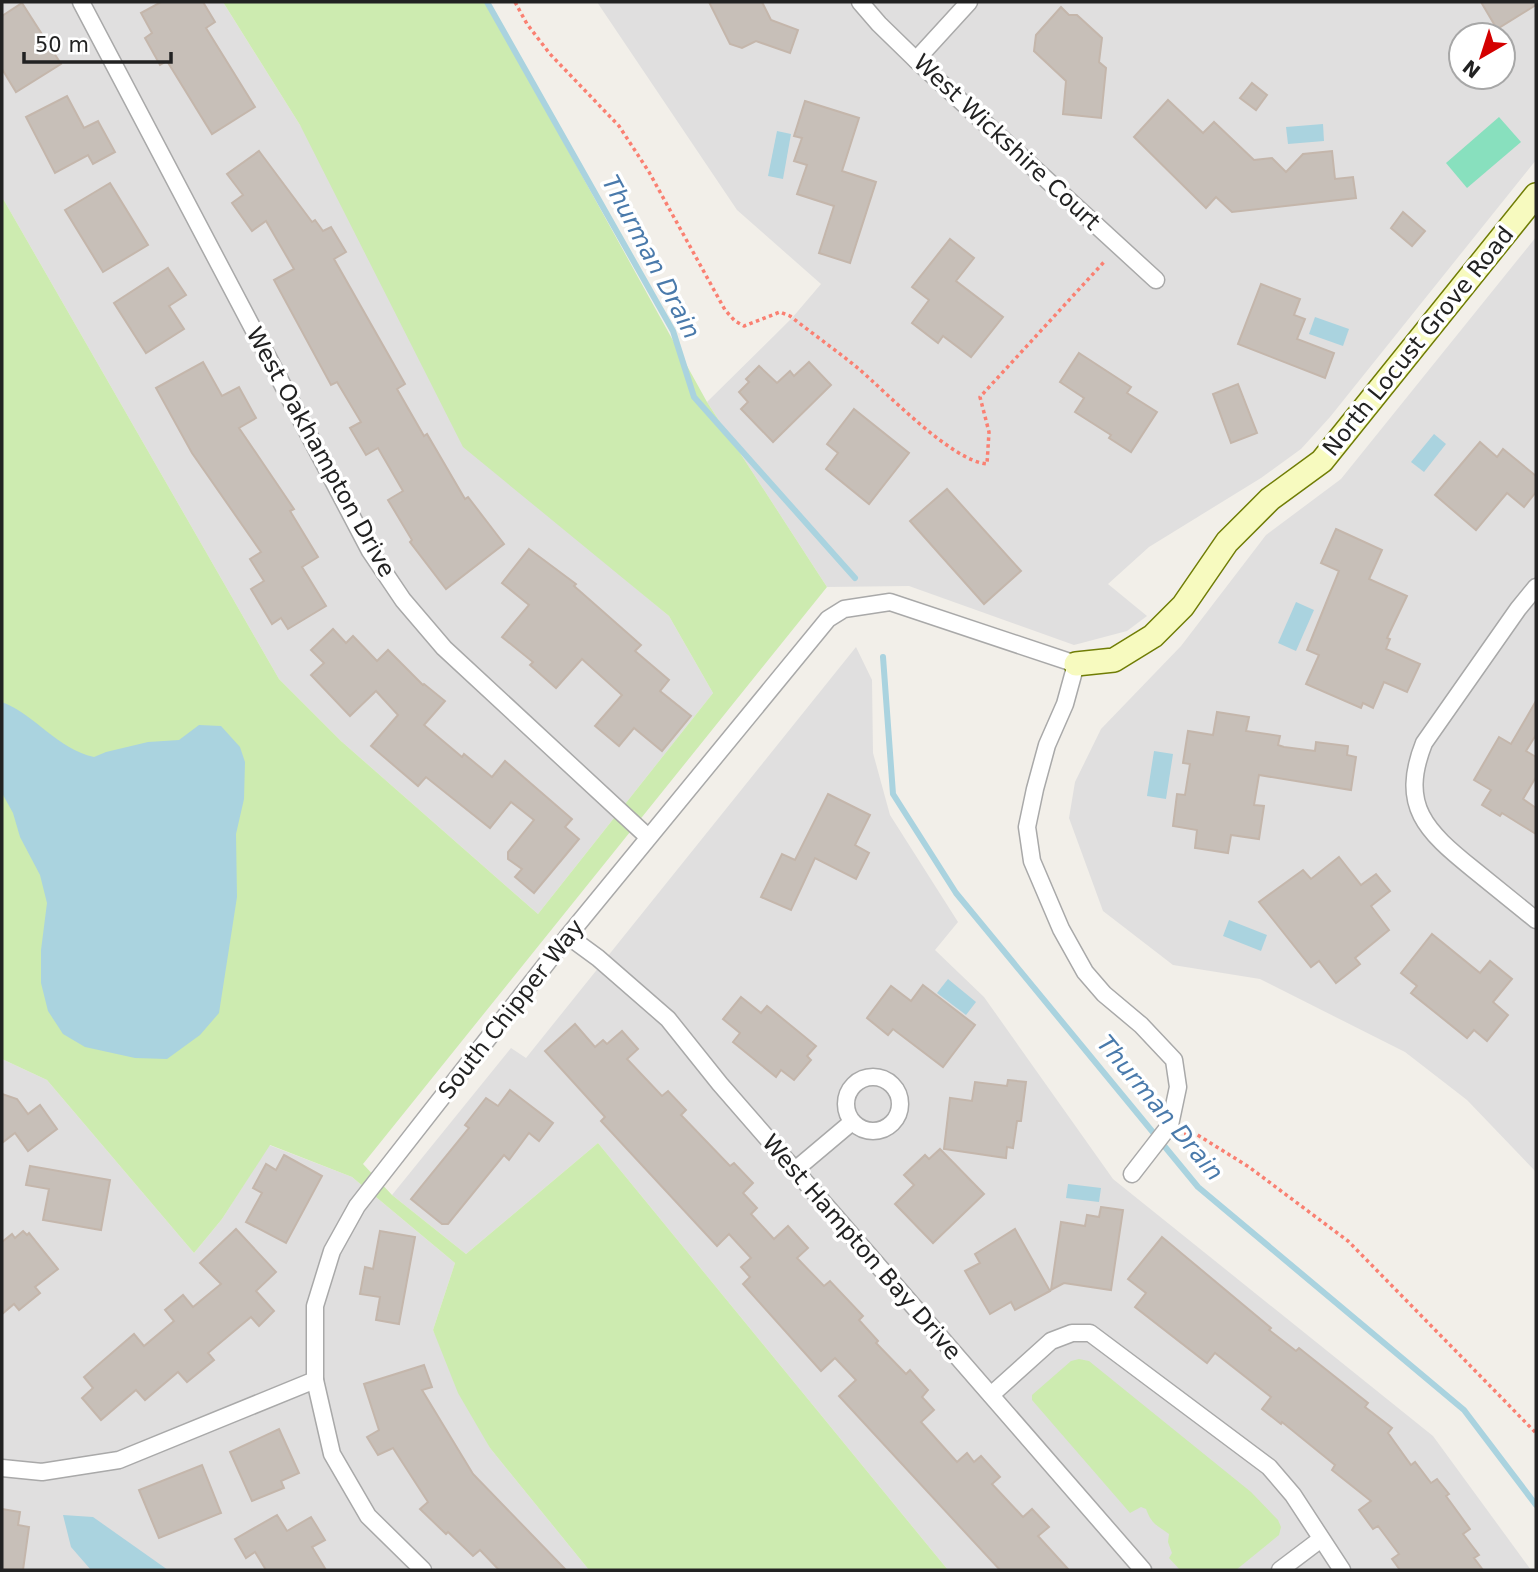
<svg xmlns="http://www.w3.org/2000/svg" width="1538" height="1572" viewBox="0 0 1538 1572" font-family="'DejaVu Sans',sans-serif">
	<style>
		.residential { fill: #e0dfdf; fill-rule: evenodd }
		.grass { fill: #cdebb0 }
		.pitch { fill: #88e0be }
		.water { fill: #aad3df }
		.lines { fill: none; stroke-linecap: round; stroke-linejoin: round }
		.stream { stroke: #aad3df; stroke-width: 6 }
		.building { fill: #c7bfb8; stroke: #c4b6ab; stroke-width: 2 }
		.street-casing { stroke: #a9a9a9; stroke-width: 19 }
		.secondary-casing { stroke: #707d05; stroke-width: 26 }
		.path { stroke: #fa8072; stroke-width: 3.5; stroke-dasharray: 3.5 3.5; stroke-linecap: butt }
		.street { stroke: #fff; stroke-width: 16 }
		.secondary { stroke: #f7fabf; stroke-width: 23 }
		.labels { text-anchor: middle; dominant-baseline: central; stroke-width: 7; stroke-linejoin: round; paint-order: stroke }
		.street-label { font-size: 23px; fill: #222; stroke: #fff }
		.water-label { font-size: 24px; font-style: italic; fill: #4a7aab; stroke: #fff }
	</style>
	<rect width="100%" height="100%" fill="#f2efe9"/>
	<!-- residential -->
	<g class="residential">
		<polygon points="2,2 223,2 300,125 590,550 669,616 713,693 538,914 341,741 279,679 2,197"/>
		<path d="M597,2H1536V160L1330,417L1301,449L1261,478L1149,547L1108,584L1147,616L1127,631L1074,645L909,586L827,587L707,402L792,318L821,284L737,210ZM1461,35H1503V77H1461Z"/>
		<polygon points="1536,237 1536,1172 1467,1100 1405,1052 1260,979 1173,965 1103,911 1069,818 1075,782 1101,729 1181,646 1266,535 1341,479"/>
		<polygon points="856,647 872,680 873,753 890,815 958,922 935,950 984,997 1113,1179 1433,1436 1531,1570 948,1570 598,1143 466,1254 392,1195 511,1048 526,1058"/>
		<polygon points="2,1059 47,1080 194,1253 222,1219 269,1145 352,1177 455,1263 433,1330 490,1448 589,1570 2,1570"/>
	</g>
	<!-- grass -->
	<g class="grass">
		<polygon points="223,2 486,2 707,402 827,587 363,1164 392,1195 466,1254 598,1143 948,1570 589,1570 490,1448 458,1393 433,1330 455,1263 352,1177 270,1145 222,1219 194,1253 47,1080 2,1059 2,197 279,679 341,741 538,914 713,693 669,616 463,447 300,125"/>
		<path d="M1079,1359L1089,1361L1251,1492L1278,1520L1281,1527L1279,1535L1236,1570H1180L1169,1558L1172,1553L1168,1542L1169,1534C1157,1525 1152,1525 1146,1509L1141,1507L1130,1513L1032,1400V1395L1071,1361Z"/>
	</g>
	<!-- pitch -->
	<polygon class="pitch" points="1499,117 1521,142 1467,188 1446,163"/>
	<!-- water -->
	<g class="water">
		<polygon points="1323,124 1324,141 1288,144 1286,127"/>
		<polygon points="777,131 791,134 783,179 768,176"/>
		<polygon points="1315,317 1349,329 1343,346 1309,334"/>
		<polygon points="1434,434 1446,444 1424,472 1411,462"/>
		<polygon points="1296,602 1314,610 1296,651 1278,643"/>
		<path d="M2,702C36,715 57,749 94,757L106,752L148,742L179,740L199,725L221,726L240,747L245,762L244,799L236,834L237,897L219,1013L200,1035L167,1059L135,1058L85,1047L63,1034L48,1011L41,983V950L47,903L40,875L20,837L13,813L2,793Z"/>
		<polygon points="1154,751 1173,754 1166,799 1147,796"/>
		<polygon points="1229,920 1267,935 1261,951 1223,936"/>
		<polygon points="948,979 976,1002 966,1015 937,993"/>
		<polygon points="1068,1184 1101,1188 1099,1202 1066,1198"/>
		<polygon points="63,1515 93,1517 168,1570 91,1570 71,1547"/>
	</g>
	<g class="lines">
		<!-- stream -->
		<g class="stream">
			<polyline points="487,2 673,331 694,397 855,578"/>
			<polyline points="883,657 893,794 956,893 1198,1187 1464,1410 1536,1505"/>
		</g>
	</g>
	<!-- building -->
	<g class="building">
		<polygon points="161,2 203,2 215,22 206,28 255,107 212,134 167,61 160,65 145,38 152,33 141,13"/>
		<polygon points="709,2 762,2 771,20 798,30 790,53 756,41 742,48 730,44"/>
		<polygon points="1481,2 1536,2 1536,5 1497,29"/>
		<polygon points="22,3 61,64 16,92 2,69 2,16"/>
		<polygon points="1061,7 1069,15 1077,15 1102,38 1099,62 1106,68 1101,118 1063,114 1066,81 1034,51 1036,35"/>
		<polygon points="1252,83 1267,95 1256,110 1240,98"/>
		<polygon points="67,96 84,128 98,121 115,152 93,164 88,155 55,173 26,117"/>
		<polygon points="1168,100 1203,133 1214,122 1254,160 1272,158 1286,172 1303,154 1332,151 1335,179 1353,177 1356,198 1232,212 1216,197 1206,208 1134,137"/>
		<polygon points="805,101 859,118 842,171 876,182 850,263 819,253 834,206 797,194 807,165 794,161 802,138 794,136"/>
		<polygon points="259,151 312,222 315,220 323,231 331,227 346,252 334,259 405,384 397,389 424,436 427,434 465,499 468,497 504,544 446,589 410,542 412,540 388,500 403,491 378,448 366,455 350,428 361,422 337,382 331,385 274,280 294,269 266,221 252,231 232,203 243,195 227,174"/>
		<polygon points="110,183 148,245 103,272 65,210"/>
		<polygon points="1403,212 1425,231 1412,246 1391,228"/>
		<polygon points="950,239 974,258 956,281 1003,317 971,357 943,336 938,343 912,323 929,300 912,287"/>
		<polygon points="168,268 186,295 169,306 184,329 146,353 114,303"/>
		<polygon points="1261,284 1300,299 1294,315 1305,319 1297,339 1334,353 1325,378 1238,344"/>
		<polygon points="1079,353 1131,387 1127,393 1157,412 1131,452 1109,438 1111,435 1075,412 1084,398 1060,382"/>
		<polygon points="203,362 222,396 239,387 256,418 239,428 294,509 290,511 318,557 302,567 326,606 288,629 281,618 272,624 251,589 264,581 250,559 261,552 192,453 156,388"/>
		<polygon points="809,362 831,385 773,442 741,409 748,402 739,392 749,382 746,379 759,366 777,383 790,371 794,376"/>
		<polygon points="1238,384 1257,433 1231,443 1213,394"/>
		<polygon points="854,409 909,453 869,504 826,469 838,453 827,444"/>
		<polygon points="1480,442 1497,457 1503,449 1536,476 1536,492 1524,507 1507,493 1476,530 1435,495"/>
		<polygon points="947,489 1021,571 984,604 910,521"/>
		<polygon points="1336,529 1382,550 1369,579 1407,596 1387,638 1390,639 1386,649 1420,664 1407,692 1384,682 1373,708 1363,703 1361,708 1306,684 1319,655 1307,650 1339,571 1321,563"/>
		<polygon points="529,549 576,584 574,586 641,645 635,651 669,680 660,691 691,716 662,751 634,728 619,746 595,726 622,695 582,659 556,688 530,665 533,662 502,637 529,605 502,583"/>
		<polygon points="333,629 346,643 353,636 377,661 388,650 423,685 424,684 445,701 424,725 462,757 464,754 492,777 505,761 572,819 565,827 579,839 534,893 515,877 522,869 508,859 508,852 534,820 511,802 490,828 426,777 418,786 371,746 398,715 376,691 350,716 311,675 324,663 311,650"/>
		<polygon points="1536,701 1536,735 1526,751 1536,757 1536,777 1523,799 1536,808 1536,834 1502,813 1500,816 1482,805 1491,790 1474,780 1499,737 1511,744"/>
		<polygon points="1217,712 1249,717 1246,731 1280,736 1278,745 1284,747 1315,751 1316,742 1348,746 1347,755 1356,757 1351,790 1259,775 1254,805 1264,806 1259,839 1231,835 1228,853 1195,848 1197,830 1173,826 1177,794 1185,795 1190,764 1183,763 1188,731 1213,735"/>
		<polygon points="828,794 870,815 855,845 869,853 856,879 815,858 791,910 761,897 782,854 795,860"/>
		<polygon points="1339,857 1361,885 1376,874 1390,891 1371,906 1389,930 1355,958 1360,964 1336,983 1319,961 1311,967 1259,902 1303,870 1311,879"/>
		<polygon points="1432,934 1480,973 1490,961 1512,979 1493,1002 1508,1015 1487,1041 1474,1030 1467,1038 1411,993 1417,986 1401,973"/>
		<polygon points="923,985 975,1025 943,1067 893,1029 888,1035 867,1018 891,986 911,1001"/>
		<polygon points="741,997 761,1013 767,1006 816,1046 807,1056 811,1060 794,1080 781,1070 776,1077 733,1042 740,1033 723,1019"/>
		<polygon points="575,1024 595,1047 603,1040 607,1044 622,1031 638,1049 627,1059 662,1096 668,1091 686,1110 681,1115 730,1166 734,1163 753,1183 743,1193 757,1208 751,1214 774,1239 788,1226 808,1248 797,1258 824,1286 830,1281 863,1316 859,1320 878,1341 876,1343 906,1374 910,1370 928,1390 922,1397 934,1410 921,1422 957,1462 967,1453 974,1462 981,1456 1000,1477 992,1484 1023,1517 1032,1509 1049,1527 1038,1536 1069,1570 1000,1570 839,1396 856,1380 835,1358 821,1371 743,1284 750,1277 741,1267 751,1258 729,1234 717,1246 601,1121 605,1117 545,1051"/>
		<polygon points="1008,1080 1026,1082 1021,1121 1017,1121 1013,1148 1007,1147 1006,1158 944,1149 950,1098 972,1101 975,1082 1007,1086"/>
		<polygon points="510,1090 553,1123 539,1141 529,1133 509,1160 504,1155 448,1224 442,1224 411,1199 469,1128 465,1125 486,1098 498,1106"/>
		<polygon points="2,1094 17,1099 28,1114 40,1105 57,1129 28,1151 15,1133 2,1143"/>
		<polygon points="940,1149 984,1194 933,1243 895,1204 914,1185 904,1175 925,1155 929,1159"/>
		<polygon points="284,1155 322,1176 286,1243 246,1222 262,1193 253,1188 266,1164 276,1170"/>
		<polygon points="30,1166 110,1180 101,1230 43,1220 49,1189 26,1185"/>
		<polygon points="1101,1207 1123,1210 1111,1290 1064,1283 1051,1290 1061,1222 1085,1226 1087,1215 1099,1217"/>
		<polygon points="236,1229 276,1272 256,1291 274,1311 259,1326 251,1317 208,1353 214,1360 187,1382 178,1372 145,1400 136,1390 101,1420 82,1398 93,1388 84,1377 134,1334 144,1346 174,1321 165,1310 183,1295 193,1307 221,1284 200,1263"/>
		<polygon points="1015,1229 1050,1291 1015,1310 1011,1302 990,1314 965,1271 980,1263 975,1254"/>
		<polygon points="23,1231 27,1235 29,1233 58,1269 35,1287 40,1293 19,1310 14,1304 2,1314 2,1242 12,1234 15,1238"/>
		<polygon points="380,1231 415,1237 399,1324 376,1320 380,1297 360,1294 365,1267 373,1269"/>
		<polygon points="1162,1237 1271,1328 1269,1330 1296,1351 1299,1348 1368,1403 1365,1407 1392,1428 1388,1433 1411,1465 1415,1462 1431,1483 1437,1479 1449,1494 1446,1496 1470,1529 1463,1534 1479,1555 1474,1558 1483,1570 1400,1570 1392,1559 1399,1554 1378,1526 1373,1529 1359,1510 1371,1501 1332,1470 1335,1465 1282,1422 1281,1424 1262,1409 1271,1397 1215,1353 1207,1363 1135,1307 1146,1293 1128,1279"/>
		<polygon points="424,1365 432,1387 422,1390 473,1474 566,1570 499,1570 480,1550 473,1556 448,1532 446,1534 420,1509 428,1502 393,1448 378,1455 367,1437 379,1430 364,1384"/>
		<polygon points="279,1429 299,1473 281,1481 284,1488 252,1501 230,1452"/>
		<polygon points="202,1465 221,1513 159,1538 139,1490"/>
		<polygon points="2,1509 20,1512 18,1525 29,1527 23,1570 2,1569"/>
		<polygon points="277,1515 287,1531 311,1517 325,1540 312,1547 326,1570 266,1570 255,1552 246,1558 235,1539"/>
	</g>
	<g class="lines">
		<defs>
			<g id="street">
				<polyline points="81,2 370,551 403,600 444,648 648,837"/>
				<polyline points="860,2 879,24 916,60 1156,280"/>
				<polyline points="916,60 969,2"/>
				<path d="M1536,587L1518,609L1424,743C1399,806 1426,831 1473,869C1494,886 1515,903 1536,920"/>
				<polyline points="568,936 598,958 668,1019 720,1084 1143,1570"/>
				<circle cx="873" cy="1104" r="27"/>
				<polyline points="795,1170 852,1122"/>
				<polyline points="315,1380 332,1454 368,1516 423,1570"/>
				<polyline points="991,1395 1051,1341 1072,1333 1090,1333 1269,1467 1293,1495 1342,1570"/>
				<polyline points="2,1468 42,1472 119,1460 315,1380 315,1306 332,1251 357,1206 568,936 828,619 844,609 890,602 1076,664 1065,704 1047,745 1035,789 1027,827 1032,861 1061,929 1085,972 1104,994 1141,1025 1174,1060 1178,1087 1170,1125 1132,1174"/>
				<polyline points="1280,1570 1321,1539"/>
			</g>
			<polyline id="secondary" points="1076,664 1114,660 1153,636 1183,606 1227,542 1270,499 1322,461 1536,195"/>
		</defs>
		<!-- street casing -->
		<use href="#street" class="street-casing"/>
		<!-- secondary casing -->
		<use href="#secondary" class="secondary-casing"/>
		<!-- path -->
		<g class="path">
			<path d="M515,2L527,24L550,54L619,126L649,172L725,310L735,321L744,326L780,312L790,316C813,334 837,351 859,369C888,394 952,461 987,464L989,432L980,397L1104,262"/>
			<polyline points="1184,1134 1196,1134 1249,1167 1348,1241 1536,1433"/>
		</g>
		<!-- street -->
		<use href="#street" class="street"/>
		<!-- secondary -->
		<use href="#secondary" class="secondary"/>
	</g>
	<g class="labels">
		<!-- street labels -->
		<g class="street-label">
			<text transform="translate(1007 142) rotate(43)">West Wickshire Court</text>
			<text transform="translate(1418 341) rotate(-51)">North Locust Grove Road</text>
			<text transform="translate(321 452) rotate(61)">West Oakhampton Drive</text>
			<text transform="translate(511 1009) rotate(-52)">South Chipper Way</text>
			<text transform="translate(862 1247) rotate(49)">West Hampton Bay Drive</text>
		</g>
		<!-- water labels -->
		<g class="water-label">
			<text transform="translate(651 257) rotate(62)">Thurman Drain</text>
			<text transform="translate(1160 1108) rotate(50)">Thurman Drain</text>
		</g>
	</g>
	<!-- border -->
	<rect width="1538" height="1572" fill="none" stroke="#222222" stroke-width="7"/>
	<!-- north arrow -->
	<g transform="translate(1482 56) rotate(219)"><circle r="33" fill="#ffffff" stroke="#a7a7a7" stroke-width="2"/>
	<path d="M0-5L12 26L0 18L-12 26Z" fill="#d40000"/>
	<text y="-10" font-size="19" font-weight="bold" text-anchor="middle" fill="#222222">N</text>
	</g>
	<!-- scale -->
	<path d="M24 52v10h147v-10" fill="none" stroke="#222222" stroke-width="3.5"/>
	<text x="35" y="52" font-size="21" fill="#222222" stroke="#ffffff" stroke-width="5" paint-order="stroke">50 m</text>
</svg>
